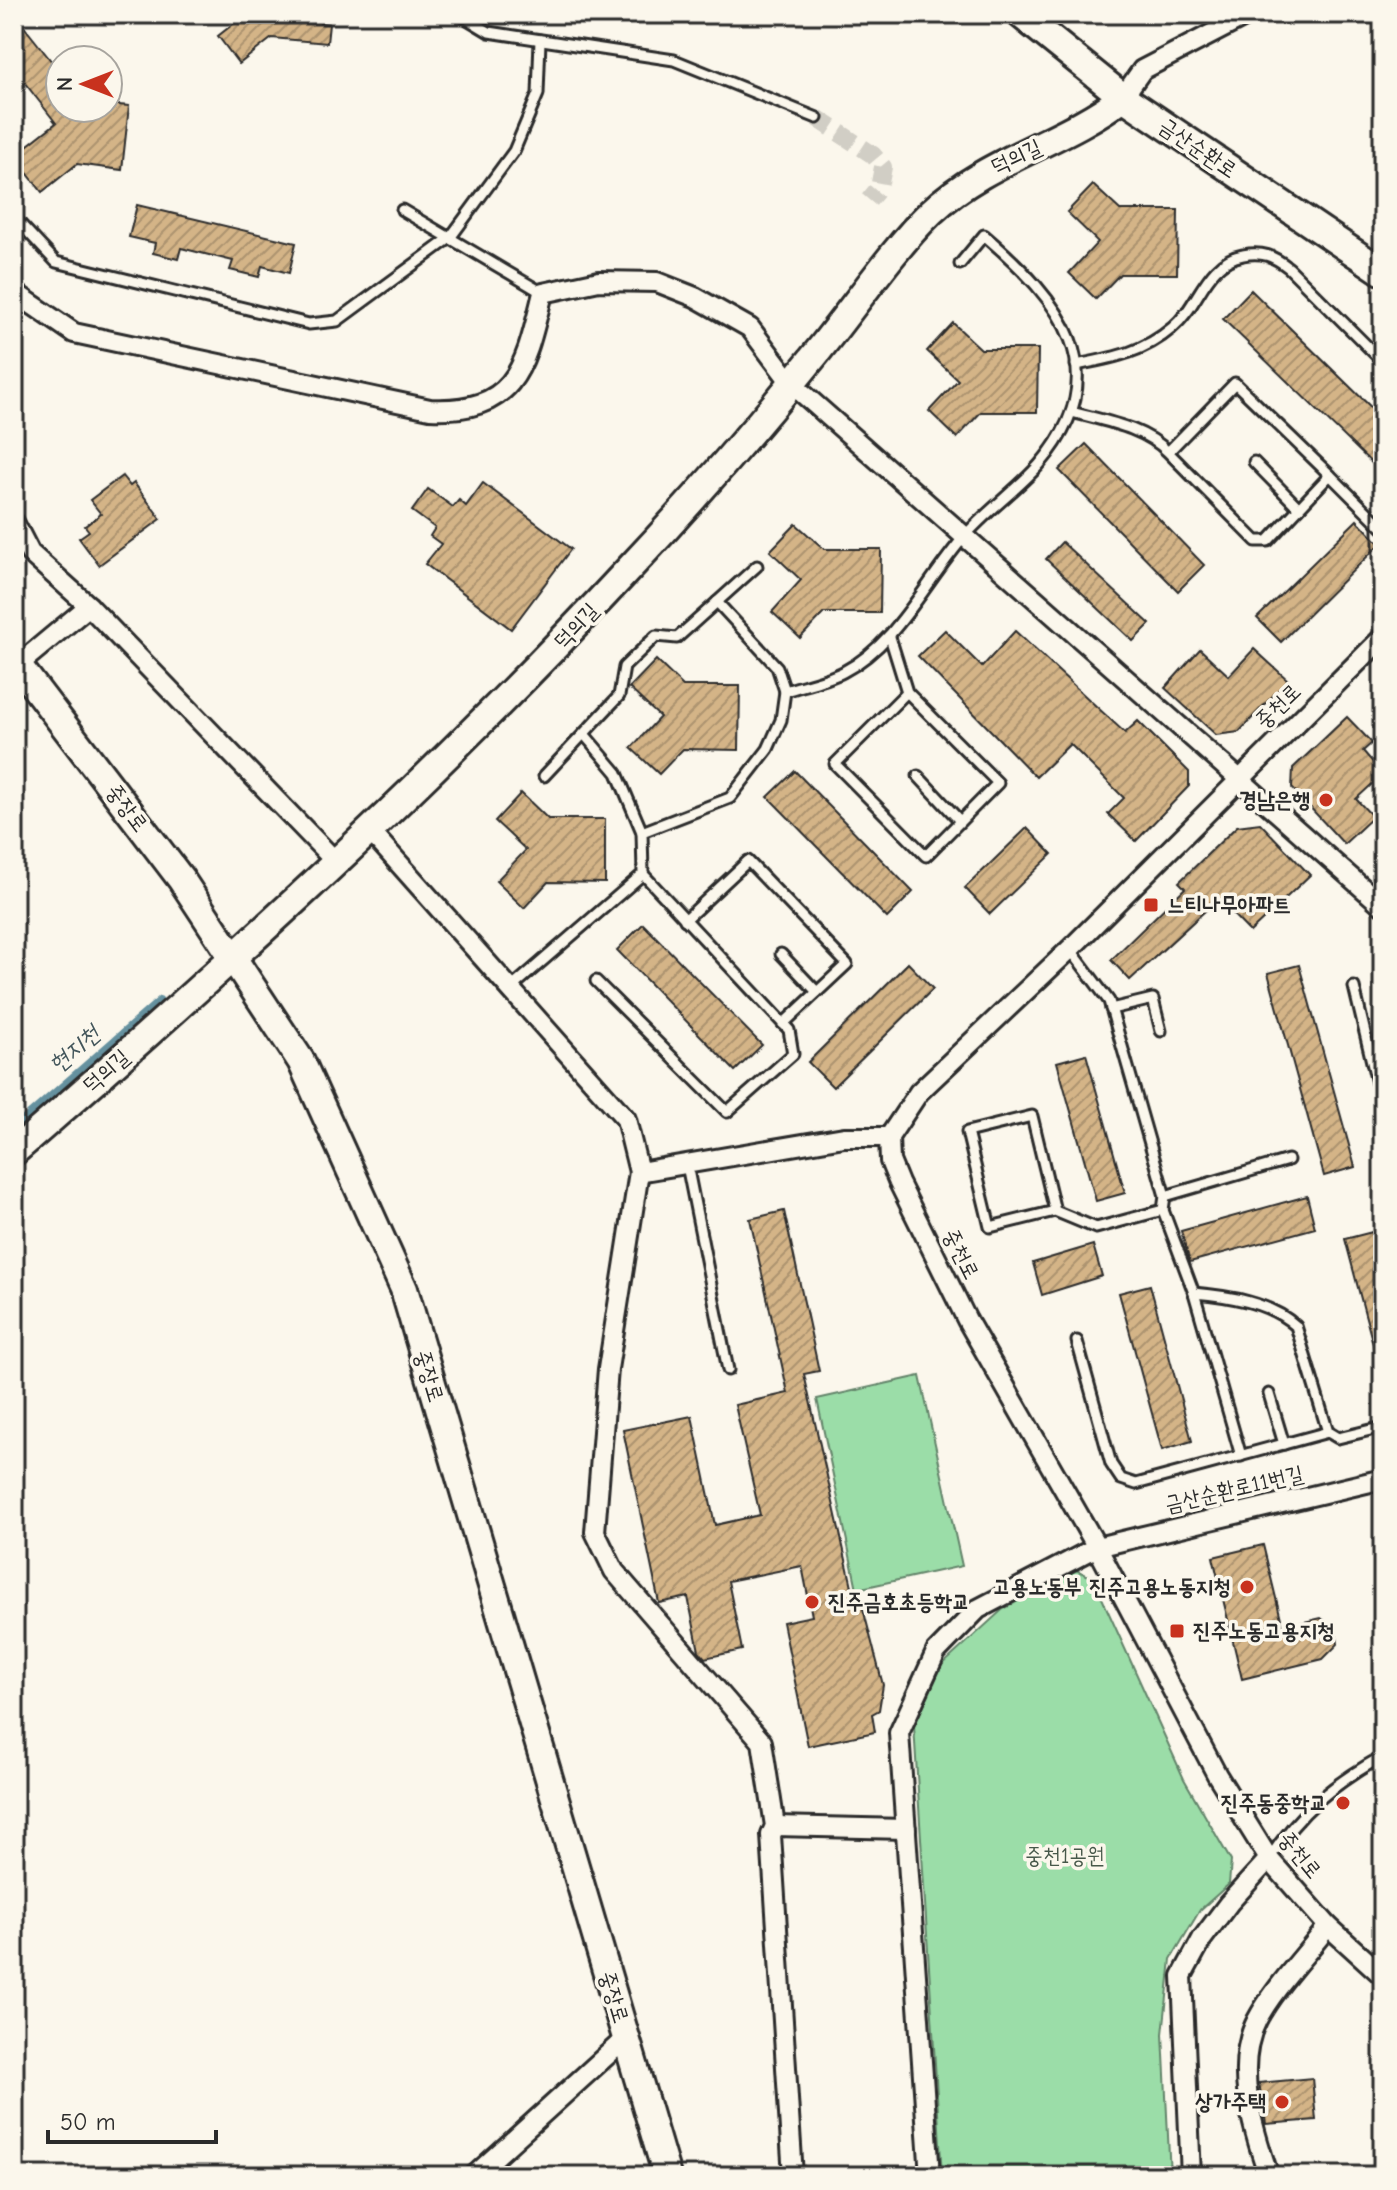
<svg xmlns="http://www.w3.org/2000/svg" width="1397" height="2190" viewBox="0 0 1397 2190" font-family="'Comic Neue','Poor Story',sans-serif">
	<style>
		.park { fill: #9bdda8; stroke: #63846a; stroke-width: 2 }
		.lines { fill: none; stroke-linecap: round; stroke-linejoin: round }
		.stream { stroke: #65919f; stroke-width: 7 }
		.building { fill: url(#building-hatch); stroke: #2b2b2b; stroke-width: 2 }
		.street-tunnel { stroke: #d1cec5; stroke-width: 18; stroke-dasharray: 18 9; stroke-linecap: butt }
		.lane-casing { stroke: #2b2b2b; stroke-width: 15 }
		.street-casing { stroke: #2b2b2b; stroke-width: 24 }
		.secondary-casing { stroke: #2b2b2b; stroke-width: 32 }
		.lane { stroke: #fbf7ec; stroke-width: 9 }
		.street { stroke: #fbf7ec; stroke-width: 18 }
		.secondary { stroke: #fbf7ec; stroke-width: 26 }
		.poi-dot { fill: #c8321e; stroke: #fbf7ec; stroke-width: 3 }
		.labels { text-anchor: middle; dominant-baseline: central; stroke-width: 7; stroke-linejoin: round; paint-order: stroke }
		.street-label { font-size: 22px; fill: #2b2b2b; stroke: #fbf7ec }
		.poi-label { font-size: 22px; font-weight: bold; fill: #2b2b2b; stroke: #fbf7ec; text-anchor: end }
		.park-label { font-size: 22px; fill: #47584a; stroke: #fbf7ec }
		.water-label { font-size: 24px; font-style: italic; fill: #43565b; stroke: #fbf7ec }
	</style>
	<defs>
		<pattern id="building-hatch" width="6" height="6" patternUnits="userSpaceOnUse" patternTransform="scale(2)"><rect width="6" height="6" fill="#d4b487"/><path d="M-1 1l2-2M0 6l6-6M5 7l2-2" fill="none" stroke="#ac936f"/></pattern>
	</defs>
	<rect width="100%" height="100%" fill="#fbf7ec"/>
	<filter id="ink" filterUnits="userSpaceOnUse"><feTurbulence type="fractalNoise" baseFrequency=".0125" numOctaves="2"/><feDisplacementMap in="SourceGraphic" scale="16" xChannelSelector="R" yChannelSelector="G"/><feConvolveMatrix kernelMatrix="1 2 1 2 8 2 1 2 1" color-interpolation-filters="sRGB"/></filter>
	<g filter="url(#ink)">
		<!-- park -->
		<g class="park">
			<polygon points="920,1376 962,1566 857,1589 817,1399"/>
			<polygon points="1074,1569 1093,1578 1184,1779 1231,1861 1229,1884 1200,1910 1171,1959 1163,2034 1170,2176 942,2176 914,1726 942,1665 1002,1610"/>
		</g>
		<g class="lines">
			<!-- stream -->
			<polyline class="stream" points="14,1128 160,1000"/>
		</g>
		<!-- building -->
		<g class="building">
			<polygon points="14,14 60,72 60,108 108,108 108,104 129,106 122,170 77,164 42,192 14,156 56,123 14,69"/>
			<polygon points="246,14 321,14 320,23 329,24 327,43 272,38 239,64 218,36"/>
			<polygon points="1093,185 1120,210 1178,210 1177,274 1120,274 1096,299 1069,273 1098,242 1067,212"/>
			<polygon points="137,205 296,243 289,273 262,266 259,277 230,270 233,261 181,248 178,259 153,253 155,243 129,237"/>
			<polygon points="1251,290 1383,419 1383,474 1223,319"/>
			<polygon points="953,323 981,349 1038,349 1037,412 981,412 957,438 929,411 958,380 927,351"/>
			<polygon points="1086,444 1204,565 1178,591 1059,470"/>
			<polygon points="122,476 130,486 134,483 161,519 99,565 79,538 89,531 85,526 101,514 90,500"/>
			<polygon points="483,483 571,549 511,629 425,564 441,544 430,536 435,528 412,511 428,489 453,507 459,500 466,506"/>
			<polygon points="1357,520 1380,544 1281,642 1257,618"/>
			<polygon points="796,524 824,549 881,549 880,613 824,613 800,638 772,612 801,580 770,551"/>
			<polygon points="1062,542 1150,624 1133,641 1046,559"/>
			<polygon points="945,630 982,667 1015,631 1125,733 1138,721 1189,772 1189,786 1136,841 1108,814 1124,798 1070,744 1036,777 918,656"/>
			<polygon points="1200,649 1229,676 1254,649 1288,680 1239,732 1216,735 1165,688"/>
			<polygon points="656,660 683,686 740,686 739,750 683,749 659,774 631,748 660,717 629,688"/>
			<polygon points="1347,717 1372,743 1363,751 1383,774 1356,799 1373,817 1344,844 1292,788 1293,768"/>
			<polygon points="795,771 913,892 887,918 768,797"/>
			<polygon points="521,793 548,819 605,819 605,883 548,882 524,908 496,881 526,850 495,821"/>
			<polygon points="1260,823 1310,875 1250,932 1218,899 1130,980 1111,960 1185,888 1179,882 1237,826"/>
			<polygon points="1027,828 1052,854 990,914 965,888"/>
			<polygon points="643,924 762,1045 735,1071 617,950"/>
			<polygon points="908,963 933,989 833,1087 808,1062"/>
			<polygon points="1299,965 1355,1167 1324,1176 1268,973"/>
			<polygon points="1086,1054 1125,1193 1096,1201 1057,1062"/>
			<polygon points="1307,1196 1315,1228 1190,1262 1181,1231"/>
			<polygon points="784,1211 819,1371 804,1374 853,1591 856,1598 860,1597 883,1685 879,1710 872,1714 875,1732 808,1746 783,1622 812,1616 802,1566 728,1581 742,1650 705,1658 699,1651 688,1597 659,1603 623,1430 692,1416 715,1525 760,1515 735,1405 788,1393 750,1219"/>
			<polygon points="1376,1231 1383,1258 1383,1358 1377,1359 1345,1239"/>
			<polygon points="1093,1245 1102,1276 1042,1295 1033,1263"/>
			<polygon points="1150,1285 1192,1441 1162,1450 1119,1293"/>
			<polygon points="1263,1545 1283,1627 1321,1618 1336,1630 1338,1644 1323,1659 1242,1679 1213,1557"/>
			<polygon points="1312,2078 1316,2120 1266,2124 1259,2083"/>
		</g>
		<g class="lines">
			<!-- street-tunnel -->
			<polyline class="street-tunnel" points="817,118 873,155 883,167 879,188 869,200"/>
			<defs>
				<g id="lane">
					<polyline points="459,14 489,32 674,60 817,118"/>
					<polyline points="402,210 543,293"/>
					<polyline points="14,217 56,262 309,324 337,321 450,238 514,151 538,94 540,40"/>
					<path d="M1076,365C1112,358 1143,353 1172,328C1200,305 1205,262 1243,255C1262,251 1274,256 1289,268L1383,362"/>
					<path d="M1072,412C1104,421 1144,427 1168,452L1256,541H1268L1330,475L1235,383L1168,452"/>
					<polyline points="1254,462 1299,508"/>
					<polyline points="1330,475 1383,528"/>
					<polyline points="717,602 777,667 785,691"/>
					<polyline points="890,637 907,692 998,783 926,856 835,764 907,692"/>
					<polyline points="584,734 617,773 642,832"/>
					<polyline points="544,776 619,696 624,667 656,636 677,638 757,566"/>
					<polyline points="918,776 960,821"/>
					<polyline points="685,920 748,861 847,964 783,1024"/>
					<polyline points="1070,949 1109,1001 1165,1196 1163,1210 1194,1293 1241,1456"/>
					<polyline points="781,954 817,992"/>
					<polyline points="596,981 727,1112 793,1054 789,1030 643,874"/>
					<polyline points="1354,987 1383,1108"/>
					<path d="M510,989L643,874L642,832L730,798L768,749L781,720L785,691C804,685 825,681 843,672C898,643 924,583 964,537C986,511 1016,491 1039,465C1119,372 1061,301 984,235L960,264"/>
					<polyline points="1111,1009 1153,999 1161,1031"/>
					<polyline points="687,1165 728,1370"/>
					<polyline points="1165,1196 1288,1160"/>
					<polyline points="1055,1211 1032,1116 967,1132 990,1227 1055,1211 1096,1228 1163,1210"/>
					<path d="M1194,1293C1228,1296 1270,1302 1296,1326L1328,1432"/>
					<polyline points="1077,1341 1111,1464 1121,1479 1136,1484 1328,1432 1338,1438 1383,1427"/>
					<polyline points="1269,1394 1284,1444"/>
					<path d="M1269,1859C1300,1811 1333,1784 1383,1756"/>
				</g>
				<g id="street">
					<polyline points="1123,97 1142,70 1250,14"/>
					<path d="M14,292L74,333L430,409C518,413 525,365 543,293L599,281L657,282L695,297L750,328L792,384L1383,906"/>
					<polyline points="14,522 30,553 89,606 335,861"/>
					<polyline points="1383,637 1070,949 919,1092 889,1137 890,1161 899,1183 967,1320 1097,1547 1217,1775 1269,1859 1328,1926 1383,1976"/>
					<polyline points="18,665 89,606"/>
					<polyline points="371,832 626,1119 639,1172 844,1137 889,1137"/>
					<polyline points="639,1172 608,1369 595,1532 614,1571 762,1742 775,1826 771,1835 793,2176"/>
					<polyline points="775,1826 906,1829"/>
					<polyline points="474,2176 626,2038"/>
					<polyline points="930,2176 899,1733 936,1652 978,1609 1097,1547 1383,1479"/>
					<polyline points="1191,2176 1182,1976 1202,1939 1229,1903 1269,1859"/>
					<path d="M1269,2176C1253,2130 1233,2067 1257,2020C1273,1989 1306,1955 1328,1926"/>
				</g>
				<g id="secondary">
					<polyline points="1020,14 1123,97 1383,272"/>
					<polyline points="14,660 181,879 301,1061 404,1289 667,2176"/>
					<path d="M14,1152C226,967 434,779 626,572C693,501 758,426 819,350C853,308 894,248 931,212C987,159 1063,143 1123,97"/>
				</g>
			</defs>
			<!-- lane casing -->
			<use href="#lane" class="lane-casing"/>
			<!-- street casing -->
			<use href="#street" class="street-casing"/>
			<!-- secondary casing -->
			<use href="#secondary" class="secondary-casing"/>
			<!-- lane -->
			<use href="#lane" class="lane"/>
			<!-- street -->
			<use href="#street" class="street"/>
			<!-- secondary -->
			<use href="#secondary" class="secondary"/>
		</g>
	</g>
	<!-- markers -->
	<g class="poi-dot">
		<circle cx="1326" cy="800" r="8"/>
		<rect x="1143" y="897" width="16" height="16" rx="4"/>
		<circle cx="1247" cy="1587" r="8"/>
		<circle cx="812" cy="1602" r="8"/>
		<rect x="1169" y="1623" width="16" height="16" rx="4"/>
		<circle cx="1343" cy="1803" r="8"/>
		<circle cx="1282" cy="2102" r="8"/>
	</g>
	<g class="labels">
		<!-- street labels -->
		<g class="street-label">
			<text transform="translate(1198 148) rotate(34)">금산순환로</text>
			<text transform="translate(1016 157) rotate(-25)">덕의길</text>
			<text transform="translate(576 626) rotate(-47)">덕의길</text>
			<text transform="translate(1278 706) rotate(-44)">중천로</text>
			<text transform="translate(127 808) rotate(53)">중장로</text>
			<text transform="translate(106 1071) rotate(-41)">덕의길</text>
			<text transform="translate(961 1254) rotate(63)">중천로</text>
			<text transform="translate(429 1376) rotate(73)">중장로</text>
			<text transform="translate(1234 1489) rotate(-13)">금산순환로11번길</text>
			<text transform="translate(1300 1855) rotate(51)">중천로</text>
			<text transform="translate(614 1997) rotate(73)">중장로</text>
		</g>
		<!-- poi labels -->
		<g class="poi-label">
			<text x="1310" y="800">경남은행</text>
			<text x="1167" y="905" text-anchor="start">느티나무아파트</text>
			<text x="1231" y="1587">고용노동부 진주고용노동지청</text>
			<text x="828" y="1602" text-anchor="start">진주금호초등학교</text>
			<text x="1193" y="1631" text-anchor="start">진주노동고용지청</text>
			<text x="1327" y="1803">진주동중학교</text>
			<text x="1266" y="2102">상가주택</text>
		</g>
		<!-- park labels -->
		<g class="park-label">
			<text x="1065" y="1856">중천1공원</text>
		</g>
		<!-- water labels -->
		<g class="water-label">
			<text transform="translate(74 1049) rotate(-41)">현지천</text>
		</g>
	</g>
	<!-- margin -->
	<rect width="1397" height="2190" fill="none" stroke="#fbf7ec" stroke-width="48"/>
	<rect x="24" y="24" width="1349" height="2142" fill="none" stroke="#2b2b2b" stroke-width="3" filter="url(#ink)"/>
	<!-- north arrow -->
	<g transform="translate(84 84) rotate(270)"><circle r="38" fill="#fbf7ec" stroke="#a8a59f" stroke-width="2"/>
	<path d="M0-6L14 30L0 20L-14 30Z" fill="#c8321e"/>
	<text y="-12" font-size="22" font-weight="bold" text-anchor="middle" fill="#2b2b2b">N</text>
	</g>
	<!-- scale -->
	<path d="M48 2130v12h168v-12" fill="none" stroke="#2b2b2b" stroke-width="4"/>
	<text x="60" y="2130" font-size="24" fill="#2b2b2b" stroke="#fbf7ec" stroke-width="6" paint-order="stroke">50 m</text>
</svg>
